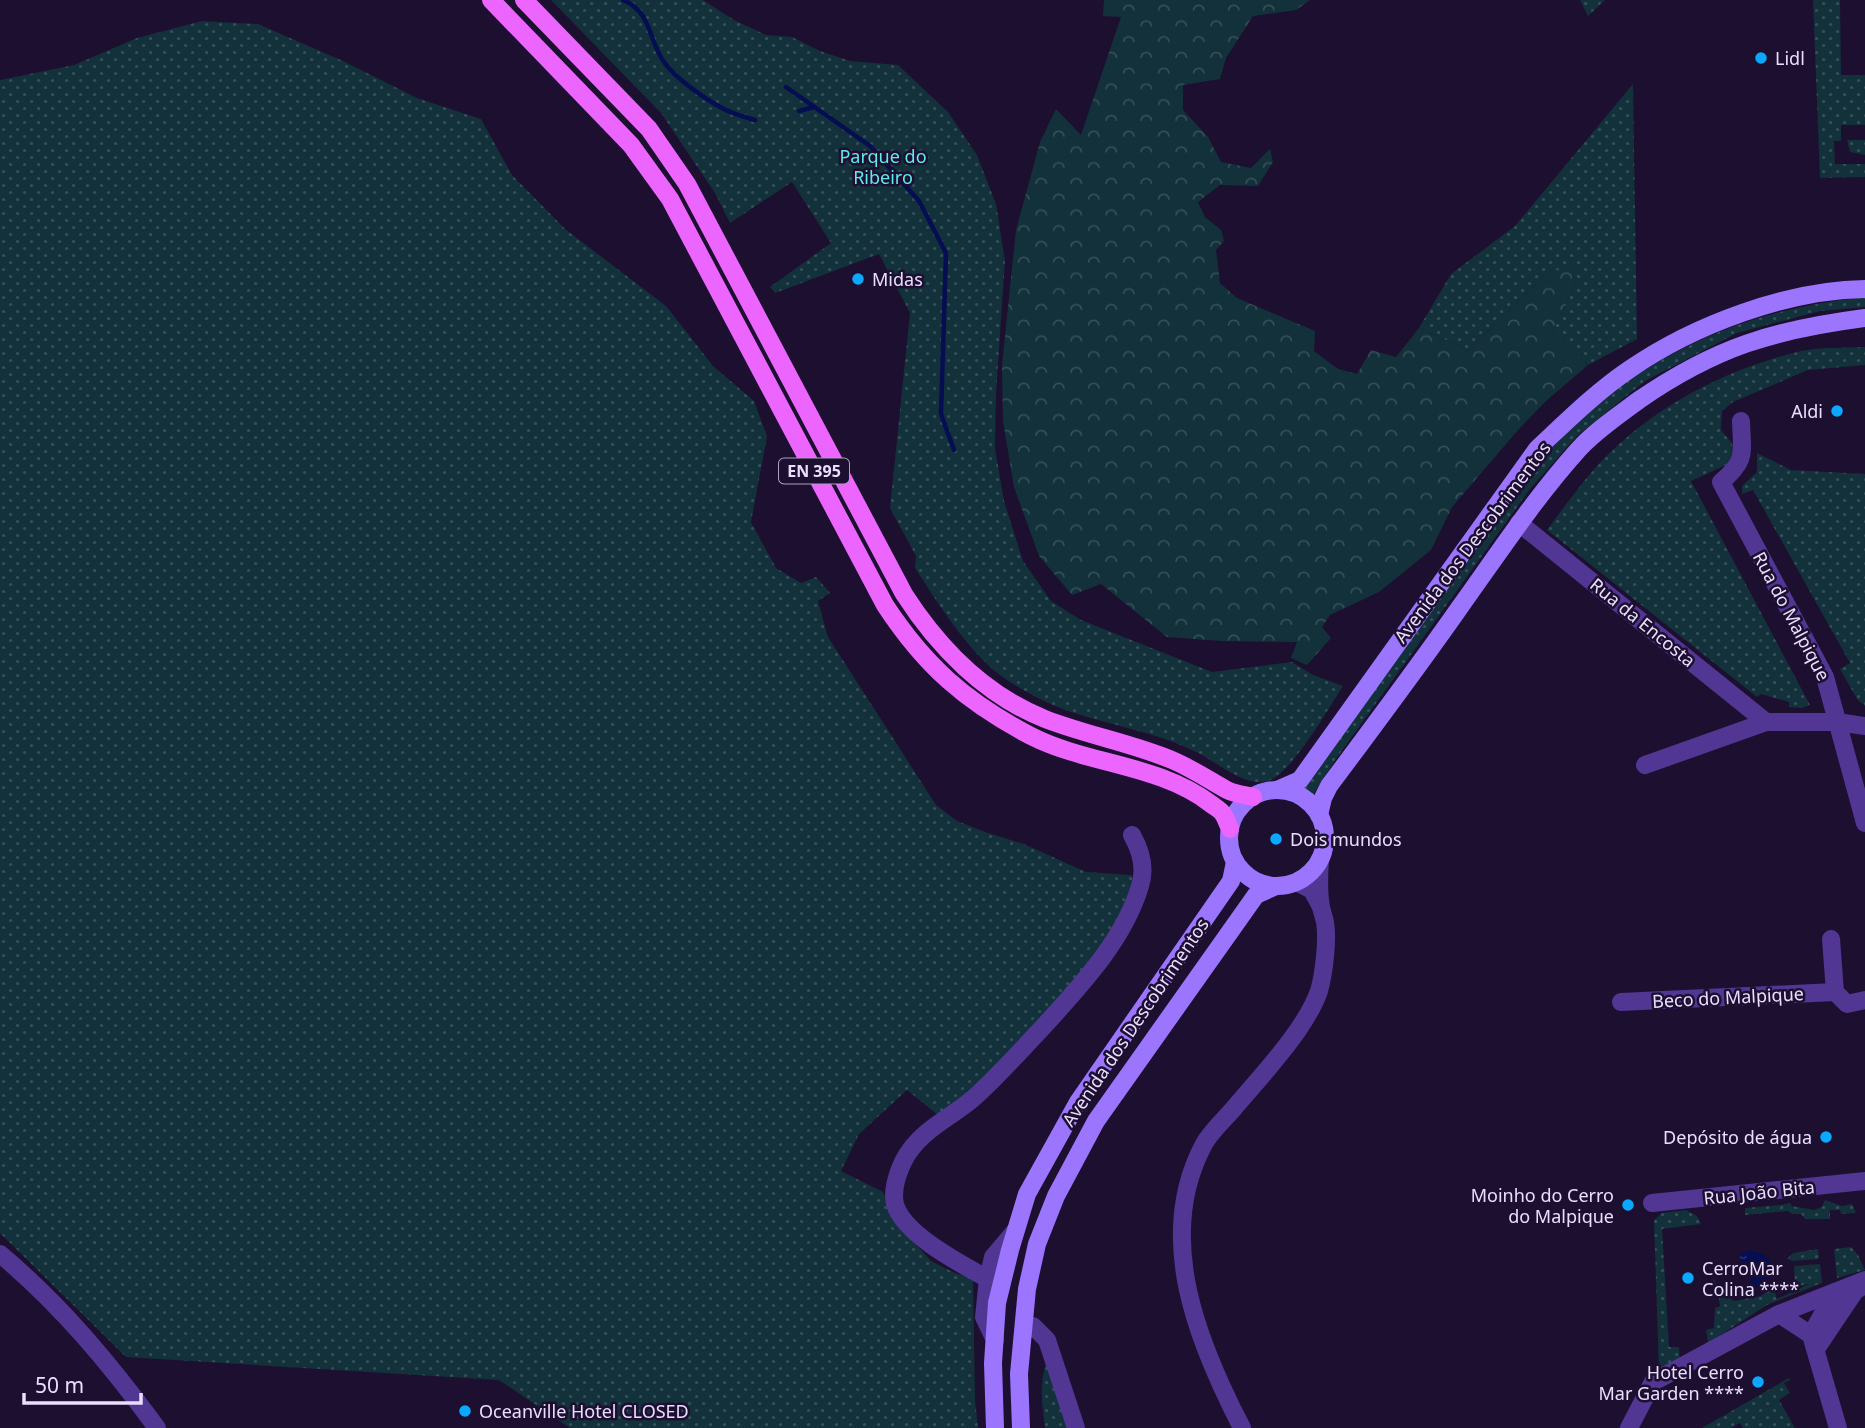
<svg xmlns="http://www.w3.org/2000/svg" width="1865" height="1428" viewBox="0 0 1865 1428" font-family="'Noto Sans',sans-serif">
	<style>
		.green { fill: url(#green-dots) }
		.forest { fill: url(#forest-crowns) }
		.water { fill: url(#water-ripples) }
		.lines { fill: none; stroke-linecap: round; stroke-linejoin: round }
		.stream { stroke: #050e52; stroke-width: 4.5 }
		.minor { stroke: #513693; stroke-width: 18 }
		.tertiary { stroke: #513693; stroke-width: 18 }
		.secondary { stroke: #9c75ff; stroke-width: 18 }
		.primary { stroke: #ed65ff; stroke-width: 18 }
		.poi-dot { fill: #0aa8ff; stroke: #1d0f2f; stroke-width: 2.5 }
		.labels { text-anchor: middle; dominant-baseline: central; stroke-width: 5; stroke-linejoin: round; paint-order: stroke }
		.shield { fill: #1d0f2f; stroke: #aca0c1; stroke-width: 2 }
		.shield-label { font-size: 16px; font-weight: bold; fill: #eadeff }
		.poi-label { font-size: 18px; fill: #eadeff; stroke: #1d0f2f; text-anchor: start }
		.park-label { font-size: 18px; fill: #5cecec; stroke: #1d0f2f }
		.street-label { font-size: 18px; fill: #eadeff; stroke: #1d0f2f }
	</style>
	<defs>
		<pattern id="green-dots" width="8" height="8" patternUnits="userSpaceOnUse" patternTransform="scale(1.75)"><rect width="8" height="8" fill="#12313a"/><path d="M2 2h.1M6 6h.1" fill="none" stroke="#354e58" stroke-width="1.8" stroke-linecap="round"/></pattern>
		<pattern id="forest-crowns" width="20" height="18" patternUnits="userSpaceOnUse" patternTransform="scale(1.75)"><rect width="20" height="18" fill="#12313a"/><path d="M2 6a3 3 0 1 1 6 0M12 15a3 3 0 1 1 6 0" fill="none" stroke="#354e58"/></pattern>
		<pattern id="water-ripples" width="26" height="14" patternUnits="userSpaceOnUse" patternTransform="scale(1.75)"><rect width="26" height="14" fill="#050e52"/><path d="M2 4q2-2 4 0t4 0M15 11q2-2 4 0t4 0" fill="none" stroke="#2a316c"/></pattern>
	</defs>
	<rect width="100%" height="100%" fill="#1d0f2f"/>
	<!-- green -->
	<g class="green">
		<path d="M551,0H703L734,20L766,35L792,37L820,51L850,61L898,65L948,112L977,155L996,204L1005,261L996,393L995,448L1004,501L1023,561L1051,601L1081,620L1212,672L1292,662L1313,675L1343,686C1328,709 1292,773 1268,781C1245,789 1214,759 1192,750C1154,732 1111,725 1071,712C1045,703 1008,684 988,665C959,637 937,602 915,568L916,556L890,508L910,313L879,254L775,293L770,287L831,243L792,182L730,223L715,193L661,113Z"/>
		<polygon points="1580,0 1605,0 1588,16"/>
		<polygon points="1813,0 1840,0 1841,75 1865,75 1865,125 1841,125 1841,141 1834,141 1835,164 1865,164 1865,177 1820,178"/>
		<polygon points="202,21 258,24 343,61 417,98 481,119 512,175 565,229 666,306 713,366 754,401 767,436 751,522 776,568 801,583 816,577 830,593 818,601 828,637 936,805 957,821 988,833 1024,844 1086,872 1131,875 1141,885 1113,942 944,1120 907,1090 859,1134 841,1171 883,1192 895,1221 931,1261 955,1273 973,1278 975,1400 978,1428 570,1428 499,1380 126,1357 0,1233 0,80 74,65 137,38"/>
		<polygon points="1633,84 1637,339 1588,365 1552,333 1577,280 1543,277 1469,350 1419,328 1451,274 1515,226"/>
		<polygon points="1847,140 1865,140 1865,155 1850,152"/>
		<path d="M1865,297V307L1820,311L1737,333L1645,381L1577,436L1530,489L1336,759L1312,796L1304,789C1352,722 1400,654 1448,587C1487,533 1523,474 1571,428C1652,350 1754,308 1865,297Z"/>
		<path d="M1865,347V365L1808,370L1733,402L1722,411L1721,430L1732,443L1734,454L1726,465L1691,481L1810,705L1802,708L1789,707V702L1761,694L1757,697L1547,530C1561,511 1575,492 1590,474C1643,412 1721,370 1801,351C1821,347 1844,348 1865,347Z"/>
		<polygon points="1757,453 1791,470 1865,474 1865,706 1857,699 1840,669 1850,663 1753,490 1742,494 1742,486 1757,472"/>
		<polygon points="1825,1200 1842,1206 1852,1204 1856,1213 1841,1214 1840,1210 1830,1210 1830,1219 1805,1219 1801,1214 1792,1214 1788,1211 1745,1215 1745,1208 1780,1205 1790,1203 1792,1206 1814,1210 1822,1207"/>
		<polygon points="1686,1210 1697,1216 1701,1224 1662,1229 1669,1347 1679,1347 1680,1361 1659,1371 1654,1220 1662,1213"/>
		<polygon points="1851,1247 1858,1255 1865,1270 1837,1278 1834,1249"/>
		<polygon points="1818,1249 1819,1259 1793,1261 1787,1259 1793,1253"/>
		<polygon points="1820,1264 1822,1283 1767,1305 1708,1343 1706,1330 1714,1328 1715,1308 1720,1306 1717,1286 1714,1285 1713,1278 1724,1295 1734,1301 1761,1296 1773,1287 1777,1299 1809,1284 1798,1286 1795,1283 1794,1266"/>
		<path d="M1049,1356L1075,1428H1045C1042,1402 1038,1381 1049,1356Z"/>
		<polygon points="1789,1378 1790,1380 1784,1383 1790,1393 1779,1400 1795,1428 1743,1428 1740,1423 1731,1428 1702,1428"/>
	</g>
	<!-- forest -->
	<polygon class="forest" points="1104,0 1310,0 1296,10 1253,16 1226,58 1220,79 1183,85 1183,110 1208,137 1221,162 1251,168 1270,149 1273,162 1258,186 1220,185 1198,202 1205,217 1221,230 1224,241 1216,250 1220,283 1237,298 1315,331 1314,351 1338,369 1357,374 1371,350 1396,357 1419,328 1469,350 1543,277 1571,264 1577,280 1552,333 1588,365 1546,401 1518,430 1452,507 1431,550 1379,592 1330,615 1322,627 1331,638 1307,665 1291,658 1297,642 1222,641 1167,637 1101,584 1072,595 1039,556 1014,487 1003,421 1002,365 1016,230 1040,142 1056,109 1081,135 1121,17 1103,16"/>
	<!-- water -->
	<polygon class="water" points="1749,1250 1763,1254 1771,1262 1769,1279 1755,1288 1750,1282 1751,1278 1758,1275 1758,1265 1741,1262 1739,1258 1741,1254"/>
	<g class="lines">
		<!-- stream -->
		<g class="stream">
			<path d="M623,0C652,12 648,40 664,62C675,78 706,100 724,109C733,114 745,117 755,120"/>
			<polyline points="786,87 870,146 919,201 946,253 941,414 954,450"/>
			<polyline points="799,111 814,107"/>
		</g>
		<!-- minor -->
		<g class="minor">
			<path d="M1741,421C1742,454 1747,460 1721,482L1825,677L1865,823"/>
			<polyline points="1519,523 1766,722"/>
			<polyline points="1645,765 1766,722 1837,722 1865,726"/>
			<polyline points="1831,939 1835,992 1847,1004 1865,1000"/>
			<polyline points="1621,1002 1835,992"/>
			<polyline points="1652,1203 1865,1181"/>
			<path d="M0,1254C61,1305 110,1364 157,1428"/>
			<path d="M988,1279C961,1264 903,1234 895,1204C891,1187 901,1162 911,1149C928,1126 957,1114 977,1095C1001,1073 1022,1049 1044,1026C1081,985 1124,940 1140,886C1146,868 1141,851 1132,835"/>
			<polyline points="1779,1314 1811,1335 1838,1428"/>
			<polyline points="1033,1326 1047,1340 1076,1428"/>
			<polyline points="1811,1335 1835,1292"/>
			<polyline points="995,1340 984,1317 988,1279 993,1257 1015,1231"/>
			<polyline points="1816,1349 1855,1291 1864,1285"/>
			<polyline points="1629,1428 1653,1382 1779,1314 1865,1280"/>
		</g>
		<!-- tertiary -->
		<g class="tertiary">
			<polyline points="1296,882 1312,890 1320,905"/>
			<path d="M1242,1428C1198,1343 1154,1237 1204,1144C1211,1131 1225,1119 1235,1107C1261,1076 1306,1029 1319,991C1324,974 1328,939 1325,922C1324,917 1322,912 1321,907C1318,891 1319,874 1320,859"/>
		</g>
		<!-- secondary -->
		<g class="secondary">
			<path d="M1277,790L1300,780L1537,449C1567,421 1596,392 1630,369C1694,325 1787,290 1865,289"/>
			<circle cx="1277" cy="838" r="48"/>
			<path d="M1319,815L1323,798L1329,786C1373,727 1418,667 1460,607C1498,554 1534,499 1578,450C1595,431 1619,415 1639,400C1716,347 1773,330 1865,318"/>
			<polyline points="995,1428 993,1363 997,1303 1010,1250 1027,1194 1078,1102 1231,881 1235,862"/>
			<polyline points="1021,1428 1019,1374 1027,1289 1037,1244 1056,1196 1096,1121 1256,895 1276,886"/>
		</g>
		<!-- primary -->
		<g class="primary">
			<path d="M491,0L631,145L670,199L885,605C925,666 966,702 1031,736C1088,765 1159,764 1211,804C1215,807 1221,810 1223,814C1226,818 1228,825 1230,829"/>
			<path d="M524,0L649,129L687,184L904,594C938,647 985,695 1045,719C1086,735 1131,743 1172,760C1191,768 1209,780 1227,790C1235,794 1245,795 1253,797"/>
		</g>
	</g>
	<!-- markers -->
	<g class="poi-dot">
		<circle cx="1761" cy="58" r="7"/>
		<circle cx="858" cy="279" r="7"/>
		<circle cx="1837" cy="411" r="7"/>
		<circle cx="1276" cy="839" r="7"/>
		<circle cx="1826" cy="1137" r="7"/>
		<circle cx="1628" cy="1205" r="7"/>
		<circle cx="1688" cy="1278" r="7"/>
		<circle cx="1758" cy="1382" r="7"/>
		<circle cx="465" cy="1411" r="7"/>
	</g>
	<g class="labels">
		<!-- shield labels -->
		<rect class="shield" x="779" y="458.5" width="70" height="25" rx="5"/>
		<g class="shield-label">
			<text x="814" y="471">EN 395</text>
		</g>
		<!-- poi labels -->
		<g class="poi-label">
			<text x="1775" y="58">Lidl</text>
			<text x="872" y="279">Midas</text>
			<text x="1823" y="411" text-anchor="end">Aldi</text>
			<text x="1290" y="839">Dois mundos</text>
			<text x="1812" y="1137" text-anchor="end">Depósito de água</text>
			<text x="1614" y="1195" text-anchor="end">Moinho do Cerro<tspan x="1614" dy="21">do Malpique</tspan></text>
			<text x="1702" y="1268">CerroMar<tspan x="1702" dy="21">Colina ****</tspan></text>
			<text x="1744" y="1372" text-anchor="end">Hotel Cerro<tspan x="1744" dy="21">Mar Garden ****</tspan></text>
			<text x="479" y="1411">Oceanville Hotel CLOSED</text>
		</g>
		<!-- park labels -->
		<g class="park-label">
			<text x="883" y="156">Parque do<tspan x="883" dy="21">Ribeiro</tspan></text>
		</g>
		<!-- street labels -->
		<g class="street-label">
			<text transform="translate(1472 542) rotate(-53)">Avenida dos Descobrimentos</text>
			<text transform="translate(1792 616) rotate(62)">Rua do Malpique</text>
			<text transform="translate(1643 622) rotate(39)">Rua da Encosta</text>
			<text transform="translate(1728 997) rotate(-3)">Beco do Malpique</text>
			<text transform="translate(1135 1022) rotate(-56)">Avenida dos Descobrimentos</text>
			<text transform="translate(1759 1192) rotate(-6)">Rua João Bita</text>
		</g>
	</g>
	<!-- scale -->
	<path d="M24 1393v10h117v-10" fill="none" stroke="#eadeff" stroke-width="3.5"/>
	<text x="35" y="1393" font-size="21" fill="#eadeff" stroke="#1d0f2f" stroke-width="5" paint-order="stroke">50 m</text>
</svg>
